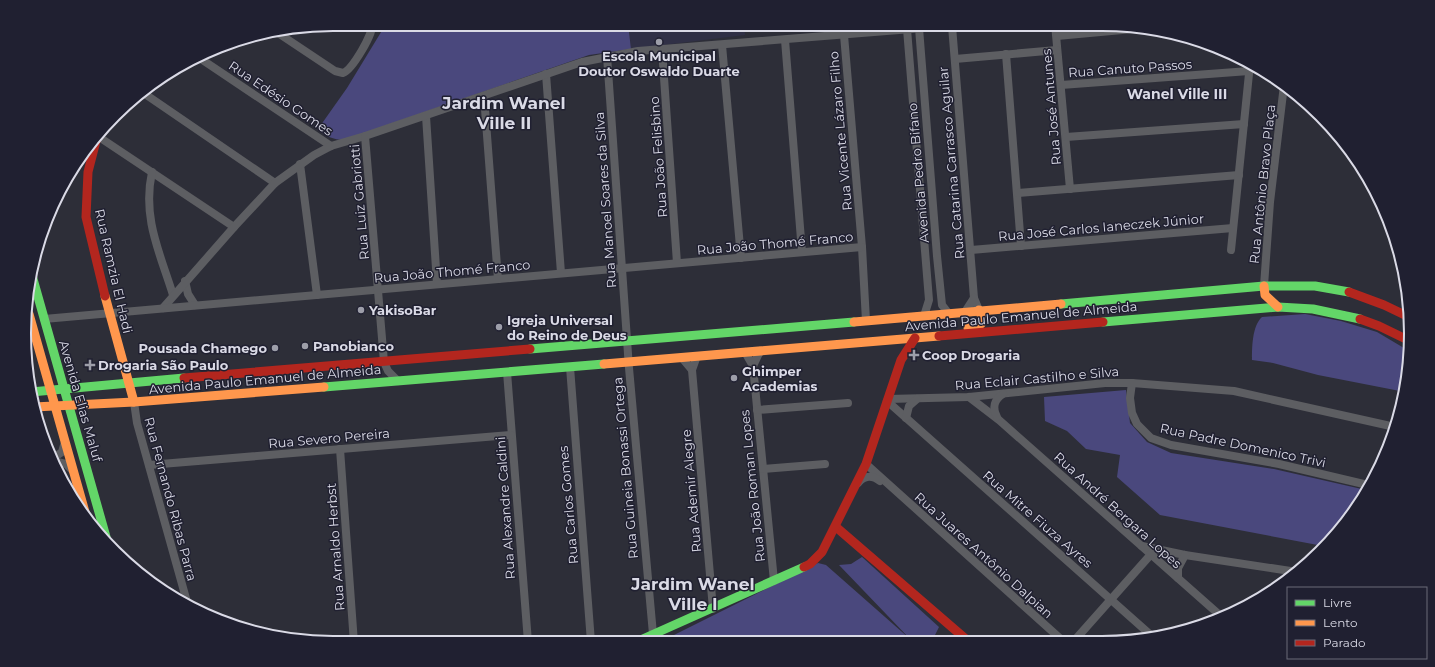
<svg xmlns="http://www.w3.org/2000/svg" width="1435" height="667" viewBox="0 0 1435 667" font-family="Montserrat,sans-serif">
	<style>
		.built { fill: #303046 }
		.green { fill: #4a487d }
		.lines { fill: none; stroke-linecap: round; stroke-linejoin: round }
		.street { stroke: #5d5e62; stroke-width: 8 }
		.fast { stroke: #63d668; stroke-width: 9 }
		.slow { stroke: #ff974d; stroke-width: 9 }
		.jam { stroke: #b3261e; stroke-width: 9 }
		.poi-dot { fill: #9d9ea9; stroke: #202031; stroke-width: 1.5 }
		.labels { text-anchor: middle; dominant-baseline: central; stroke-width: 3; stroke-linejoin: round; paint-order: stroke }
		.poi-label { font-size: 13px; font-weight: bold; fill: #dadae6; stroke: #202031; text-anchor: start }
		.street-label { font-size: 13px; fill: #dadae6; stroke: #202031 }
		.neighbourhood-label { font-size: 14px; font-weight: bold; fill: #dadae6; stroke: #202031 }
		.district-label { font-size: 17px; font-weight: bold; fill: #dadae6; stroke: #202031 }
		.rim { fill: none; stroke: #dadae6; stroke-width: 2 }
	</style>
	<rect width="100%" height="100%" fill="#2d2e38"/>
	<!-- built -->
	<polygon class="built" points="628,24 744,24 745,35 631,49"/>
	<!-- green -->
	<g class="green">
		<path d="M386,24H628L631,49L589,55L344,140C333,140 326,136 318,129L347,88Z"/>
		<polygon points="1060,24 1106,24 1068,28 1063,27"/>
		<path d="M1305,314L1341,321L1377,332L1409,351L1405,392L1318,375L1273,363L1252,360C1252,348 1252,326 1262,317Z"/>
		<polygon points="1126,390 1130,423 1147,442 1171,453 1274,469 1366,490 1347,522 1323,546 1160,515 1117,477 1120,455 1086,449 1067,431 1045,421 1044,397"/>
		<polygon points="862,557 939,627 932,641 663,642 672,636 818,563 826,565 910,639 839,565 851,564"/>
	</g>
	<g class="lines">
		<!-- street -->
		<g class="street">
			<polyline points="1055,24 1070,189"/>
			<polyline points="952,26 974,298"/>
			<polyline points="919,28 937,256 942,305 949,314"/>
			<polyline points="907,29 929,300 924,316"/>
			<path d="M278,33L335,71L343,73C352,70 374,33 372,24"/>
			<polyline points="844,35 862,247 866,321"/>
			<polyline points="1057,36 1144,28"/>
			<polyline points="785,40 802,252"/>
			<polyline points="722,45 741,258"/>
			<polyline points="662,49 677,263"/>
			<polyline points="1006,54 1021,246"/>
			<polyline points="607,56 629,368 653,634"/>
			<polyline points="198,57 331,146"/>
			<polyline points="955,59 1057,50"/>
			<polyline points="546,74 561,273"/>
			<polyline points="1061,85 1249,71"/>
			<polyline points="142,92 275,183"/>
			<polyline points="484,96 498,279"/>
			<polyline points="426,116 437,284"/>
			<polyline points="99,137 234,227"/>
			<polyline points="1066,137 1244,124"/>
			<polyline points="300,164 317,295"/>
			<path d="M152,172C142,218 160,253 173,295"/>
			<polyline points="1018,193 1239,175"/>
			<polyline points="971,250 1233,228"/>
			<polyline points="1231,250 1250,64"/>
			<polyline points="185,281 188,294 195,305"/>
			<polyline points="1264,286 1270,202 1284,85"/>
			<polyline points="163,308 234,227 275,183 314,155 331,146 365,136"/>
			<polyline points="965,312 974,298 979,310"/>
			<polyline points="44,319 862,247"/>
			<polyline points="745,352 753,366 760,351"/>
			<polyline points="682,358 692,370 697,356"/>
			<polyline points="753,366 774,581"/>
			<polyline points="570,367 591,642"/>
			<polyline points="692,370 713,609"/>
			<polyline points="507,372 528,642"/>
			<polyline points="398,381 388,371 384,362 365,136 582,62 638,51 974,24"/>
			<polyline points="1132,383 1130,398 1132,413 1137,424 1151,438 1171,445 1279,464 1368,485"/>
			<polyline points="969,397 999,420 1223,618"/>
			<polyline points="888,399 969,397 1105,383 1132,383 1234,391 1395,427"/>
			<polyline points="887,401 1153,637"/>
			<polyline points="134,402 137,423 187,602"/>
			<polyline points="757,410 848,403"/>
			<path d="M997,417C992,407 994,400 1003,394"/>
			<polyline points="906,418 909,406 917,399"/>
			<polyline points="340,449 354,643"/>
			<polyline points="52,459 62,452 65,442"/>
			<polyline points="53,461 66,464 73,471"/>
			<polyline points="866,464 1063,641"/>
			<polyline points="149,465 511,435"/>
			<polyline points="763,469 825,464"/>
			<path d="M858,483C865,475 872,475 880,481"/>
			<polyline points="1142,546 1185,555 1297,572"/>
			<polyline points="1178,578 1178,568 1185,555"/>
			<polyline points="1074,641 1153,552"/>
		</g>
		<!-- fast -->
		<g class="fast">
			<polyline points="31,272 106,537"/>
			<polyline points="1061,304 1264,286 1315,286 1349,292"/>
			<polyline points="1103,322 1278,307 1313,309 1360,319"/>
			<polyline points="530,349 854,322"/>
			<polyline points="324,387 604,364"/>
			<polyline points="31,392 184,378"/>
			<polyline points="636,642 804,567"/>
		</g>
		<!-- slow -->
		<g class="slow">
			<polyline points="1264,286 1265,295 1278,307"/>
			<polyline points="105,296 134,402"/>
			<polyline points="29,314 85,512"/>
			<polyline points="854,322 1061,304"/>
			<polyline points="968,328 975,328 981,324 982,317 979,310"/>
			<polyline points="604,364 939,336"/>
			<polyline points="34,407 134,402 324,387"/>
		</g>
		<!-- jam -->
		<g class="jam">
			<polyline points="96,141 88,172 86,217 105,296"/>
			<polyline points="1349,292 1384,305 1409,317"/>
			<polyline points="1360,319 1379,326 1410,341"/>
			<polyline points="939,336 1103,322"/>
			<polyline points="184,378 530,349"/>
			<polyline points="836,527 968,641"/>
			<polyline points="804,567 810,564 822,552 866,464 901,360 915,338"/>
		</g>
	</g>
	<!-- markers -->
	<g class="poi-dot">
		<circle cx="659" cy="42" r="4"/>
		<circle cx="361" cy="310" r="4"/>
		<circle cx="499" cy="327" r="4"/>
		<circle cx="305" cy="346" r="4"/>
		<circle cx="275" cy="348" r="4"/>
		<path d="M912 349h4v4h4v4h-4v4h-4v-4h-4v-4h4z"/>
		<path d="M88 359h4v4h4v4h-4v4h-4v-4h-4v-4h4z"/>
		<circle cx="734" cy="378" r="4"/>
	</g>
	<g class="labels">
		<!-- poi labels -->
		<g class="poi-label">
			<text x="659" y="56" text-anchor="middle">Escola Municipal<tspan x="659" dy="15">Doutor Oswaldo Duarte</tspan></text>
			<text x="369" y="310">YakisoBar</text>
			<text x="507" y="320">Igreja Universal<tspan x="507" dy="15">do Reino de Deus</tspan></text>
			<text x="313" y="346">Panobianco</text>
			<text x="267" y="348" text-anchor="end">Pousada Chamego</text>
			<text x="922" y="355">Coop Drogaria</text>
			<text x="98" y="365">Drogaria São Paulo</text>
			<text x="742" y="371">Ghimper<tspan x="742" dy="15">Academias</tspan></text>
		</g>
		<!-- street labels -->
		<g class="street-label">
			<text transform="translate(1130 68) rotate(-4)">Rua Canuto Passos</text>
			<text transform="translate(281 98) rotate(34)">Rua Edésio Gomes</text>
			<text transform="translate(1051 107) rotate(-95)">Rua José Antunes</text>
			<text transform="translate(840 131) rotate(-95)">Rua Vicente Lázaro Filho</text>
			<text transform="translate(658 157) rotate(-94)">Rua João Felisbino</text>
			<text transform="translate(951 163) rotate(-95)">Rua Catarina Carrasco Aguilar</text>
			<text transform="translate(918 173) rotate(-95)">Avenida Pedro Bifano</text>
			<text transform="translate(1262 184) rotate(-84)">Rua Antônio Bravo Plaça</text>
			<text transform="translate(605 200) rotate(-94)">Rua Manoel Soares da Silva</text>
			<text transform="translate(359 202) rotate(-95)">Rua Luiz Gabriotti</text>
			<text transform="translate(1101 227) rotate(-5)">Rua José Carlos Ianeczek Júnior</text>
			<text transform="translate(775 243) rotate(-5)">Rua João Thomé Franco</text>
			<text transform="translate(114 271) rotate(77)">Rua Ramzia El Hadi</text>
			<text transform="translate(452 271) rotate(-5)">Rua João Thomé Franco</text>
			<text transform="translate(1021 316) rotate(-5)">Avenida Paulo Emanuel de Almeida</text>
			<text transform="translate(1037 378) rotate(-5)">Rua Eclair Castilho e Silva</text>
			<text transform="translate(265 379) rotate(-5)">Avenida Paulo Emanuel de Almeida</text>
			<text transform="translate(81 401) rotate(74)">Avenida Elias Maluf</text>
			<text transform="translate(329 438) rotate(-5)">Rua Severo Pereira</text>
			<text transform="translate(1243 445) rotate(12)">Rua Padre Domenico Trivi</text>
			<text transform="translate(625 468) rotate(-95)">Rua Guineia Bonassi Ortega</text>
			<text transform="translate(752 486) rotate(-96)">Rua João Roman Lopes</text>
			<text transform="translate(691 491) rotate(-95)">Rua Ademir Alegre</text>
			<text transform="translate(171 499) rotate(75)">Rua Fernando Ribas Parra</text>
			<text transform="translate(568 505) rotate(-95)">Rua Carlos Gomes</text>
			<text transform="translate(505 508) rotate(-94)">Rua Alexandre Caldini</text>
			<text transform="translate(1118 510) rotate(42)">Rua André Bergara Lopes</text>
			<text transform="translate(1038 519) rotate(41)">Rua Mitre Fiuza Ayres</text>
			<text transform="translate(335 547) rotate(-94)">Rua Arnaldo Herbst</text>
			<text transform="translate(984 555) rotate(42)">Rua Juares Antônio Dalpian</text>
		</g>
		<!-- neighbourhood labels -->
		<g class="neighbourhood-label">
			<text x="1177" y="94">Wanel Ville III</text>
		</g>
		<!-- district labels -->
		<g class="district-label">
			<text x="504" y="103">Jardim Wanel<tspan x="504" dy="20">Ville II</tspan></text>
			<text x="693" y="584">Jardim Wanel<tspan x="693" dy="20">Ville I</tspan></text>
		</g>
	</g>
	<!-- crop -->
	<path d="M0 0H1435V667H0ZM333 31H1102A302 302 0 0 1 1404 333V334A302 302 0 0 1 1102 636H333A302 302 0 0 1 31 334V333A302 302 0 0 1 333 31Z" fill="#202031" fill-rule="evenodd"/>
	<path class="rim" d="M333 31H1102A302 302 0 0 1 1404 333V334A302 302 0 0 1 1102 636H333A302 302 0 0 1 31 334V333A302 302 0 0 1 333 31Z"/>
	<!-- legend -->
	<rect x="1287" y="587" width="140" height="72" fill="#202031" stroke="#6a6a79"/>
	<rect x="1295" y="600" width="20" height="6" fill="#63d668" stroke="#6a6a79"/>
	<text x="1323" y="607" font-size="12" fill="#dadae6">Livre</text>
	<rect x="1295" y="620" width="20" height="6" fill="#ff974d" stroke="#6a6a79"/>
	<text x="1323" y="627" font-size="12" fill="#dadae6">Lento</text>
	<rect x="1295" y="640" width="20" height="6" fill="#b3261e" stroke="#6a6a79"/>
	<text x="1323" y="647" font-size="12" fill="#dadae6">Parado</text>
</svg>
